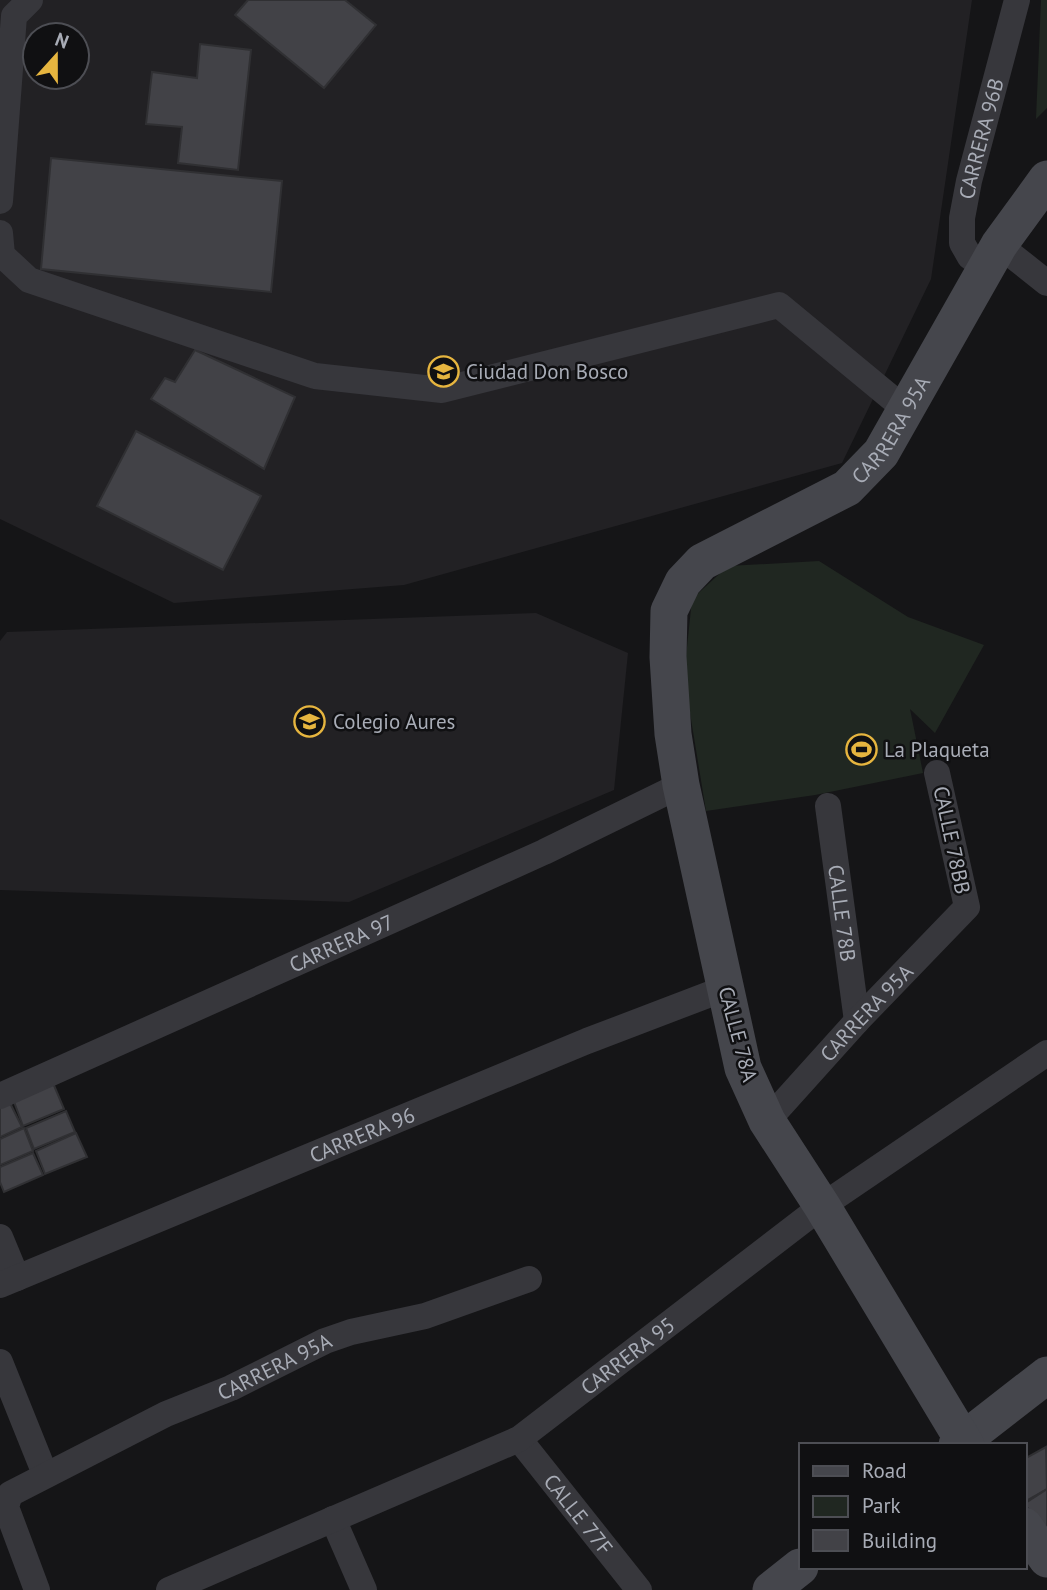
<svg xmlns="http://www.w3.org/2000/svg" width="1047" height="1590" viewBox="0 0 1047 1590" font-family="'PT Sans',sans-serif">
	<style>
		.built { fill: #222124; fill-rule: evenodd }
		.green { fill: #202721 }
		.building { fill: #424247; stroke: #303033; stroke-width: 2 }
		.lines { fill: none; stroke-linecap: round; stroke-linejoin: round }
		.street { stroke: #37373c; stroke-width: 26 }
		.secondary { stroke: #45464c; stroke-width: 37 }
		.labels { text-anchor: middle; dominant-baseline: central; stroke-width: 5; stroke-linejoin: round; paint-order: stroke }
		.street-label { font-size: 21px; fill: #a8acb6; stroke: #101012 }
		.poi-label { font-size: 21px; fill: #a8acb6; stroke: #101012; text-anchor: start }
	</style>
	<rect width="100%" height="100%" fill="#151517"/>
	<!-- built -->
	<g class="built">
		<path d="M0,0H972L931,279L842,463L404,585L174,603L0,519ZM35,35H77V77H35Z"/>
		<polygon points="536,613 628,653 614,790 349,902 0,890 0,641 7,632"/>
	</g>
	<!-- green -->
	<g class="green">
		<polygon points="1041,0 1047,0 1047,108 1036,119"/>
		<polygon points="819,561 908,617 984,645 935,733 910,709 923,773 815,795 706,811 684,676 692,599 728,566"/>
	</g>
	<!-- building -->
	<g class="building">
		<polygon points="248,0 345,0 376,25 324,88 235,15"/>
		<polygon points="200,44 251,50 238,170 178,163 182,127 146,124 152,72 197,78"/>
		<polygon points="51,158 282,181 271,292 41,269"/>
		<polygon points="195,350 295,397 264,469 151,399 165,378 175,382"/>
		<polygon points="136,431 261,496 223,570 97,506"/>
		<polygon points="53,1083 64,1109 23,1126 13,1099"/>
		<polygon points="8,1099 22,1127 0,1137 0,1102"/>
		<polygon points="66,1111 75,1132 34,1149 26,1128"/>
		<polygon points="24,1128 33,1151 0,1165 0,1139"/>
		<polygon points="76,1133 87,1157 45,1174 36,1151"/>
		<polygon points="33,1153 43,1175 4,1192 0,1182 0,1167"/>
		<polygon points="1046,1447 1047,1489 1024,1502 1024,1459"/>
		<polygon points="1047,1489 1047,1530 1024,1504"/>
	</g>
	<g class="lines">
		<!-- street -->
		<g class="street">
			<polyline points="0,201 14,16 30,0"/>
			<polyline points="0,233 2,255 29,280 315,376 442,390 779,305 906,410"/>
			<polyline points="999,245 1047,283"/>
			<path id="s1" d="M987,266L970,257L962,243V218L969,181L1017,0"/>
			<path id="s2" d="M828,806L857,1021"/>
			<path id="s3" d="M0,1096L544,852L681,785"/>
			<path id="s4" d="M767,1121L857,1021L967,907L937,773"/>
			<polyline points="0,1237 17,1278"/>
			<path id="s5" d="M0,1285L587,1041L726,988"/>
			<polyline points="0,1362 45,1474"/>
			<path id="s6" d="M519,1439L639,1590"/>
			<polyline points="333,1519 364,1590"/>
			<path id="s7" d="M37,1590L6,1507L10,1494L166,1414L231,1388L325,1341L351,1332L425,1316L529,1279"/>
			<path id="s8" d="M169,1590L519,1439L822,1206L1047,1053"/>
		</g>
		<!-- secondary -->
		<g class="secondary">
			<polyline points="957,1445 1047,1375"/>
			<path id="s9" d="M966,1445L822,1206L767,1121L743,1068L681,785L673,734L668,657L669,611L683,582L702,562L847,488L881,453L999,245L1047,179"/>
			<polyline points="1024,1526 1047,1559"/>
			<polyline points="771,1590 800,1567"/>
		</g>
	</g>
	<!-- icons -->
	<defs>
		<symbol id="school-ring" viewBox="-11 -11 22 22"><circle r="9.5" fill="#101012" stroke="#e6b53f" stroke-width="1.5"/><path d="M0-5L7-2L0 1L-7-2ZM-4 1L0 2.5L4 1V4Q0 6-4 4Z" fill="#e6b53f"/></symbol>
		<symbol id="stadium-ring" viewBox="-11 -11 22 22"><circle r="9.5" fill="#101012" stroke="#e6b53f" stroke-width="1.5"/><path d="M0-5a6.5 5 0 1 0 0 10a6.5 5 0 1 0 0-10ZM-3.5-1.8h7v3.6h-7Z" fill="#e6b53f"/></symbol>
	</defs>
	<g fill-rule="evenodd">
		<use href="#school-ring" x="426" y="354" width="35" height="35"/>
		<use href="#school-ring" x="292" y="704" width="35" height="35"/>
		<use href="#stadium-ring" x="844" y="732" width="35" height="35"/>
	</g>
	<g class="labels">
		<!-- street labels -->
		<g class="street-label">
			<text stroke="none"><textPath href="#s1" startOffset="142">CARRERA 96B</textPath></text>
			<text stroke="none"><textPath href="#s9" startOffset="1199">CARRERA 95A</textPath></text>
			<text transform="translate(952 840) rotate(78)">CALLE 78BB</text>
			<text stroke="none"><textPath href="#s2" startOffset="108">CALLE 78B</textPath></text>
			<text stroke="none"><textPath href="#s3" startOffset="374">CARRERA 97</textPath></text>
			<text stroke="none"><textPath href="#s4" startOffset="147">CARRERA 95A</textPath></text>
			<text transform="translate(738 1034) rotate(75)">CALLE 78A</text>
			<text stroke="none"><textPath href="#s5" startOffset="392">CARRERA 96</textPath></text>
			<text stroke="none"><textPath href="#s8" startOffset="518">CARRERA 95</textPath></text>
			<text stroke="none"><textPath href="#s7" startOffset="396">CARRERA 95A</textPath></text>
			<text stroke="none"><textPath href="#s6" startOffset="96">CALLE 77F</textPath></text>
		</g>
		<!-- poi labels -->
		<g class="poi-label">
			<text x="466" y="371">Ciudad Don Bosco</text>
			<text x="333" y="721">Colegio Aures</text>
			<text x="884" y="749">La Plaqueta</text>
		</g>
	</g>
	<!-- legend -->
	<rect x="799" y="1443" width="228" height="126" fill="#101012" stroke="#4d4e54" stroke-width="2"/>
	<rect x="813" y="1466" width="35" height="10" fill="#45464c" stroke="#4d4e54" stroke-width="2"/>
	<text x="862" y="1478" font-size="21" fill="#a8acb6">Road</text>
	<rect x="813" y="1496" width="35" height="21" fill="#202721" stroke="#4d4e54" stroke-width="2"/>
	<text x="862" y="1513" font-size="21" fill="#a8acb6">Park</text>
	<rect x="813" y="1530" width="35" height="21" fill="#424247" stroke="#4d4e54" stroke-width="2"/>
	<text x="862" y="1548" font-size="21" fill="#a8acb6">Building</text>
	<!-- north arrow -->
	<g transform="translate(56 56) rotate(21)"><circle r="33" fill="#101012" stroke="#4d4e54" stroke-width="2"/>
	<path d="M0-5L12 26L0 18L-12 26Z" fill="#e6b53f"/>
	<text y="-10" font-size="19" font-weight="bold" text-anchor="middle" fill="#a8acb6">N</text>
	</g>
</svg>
